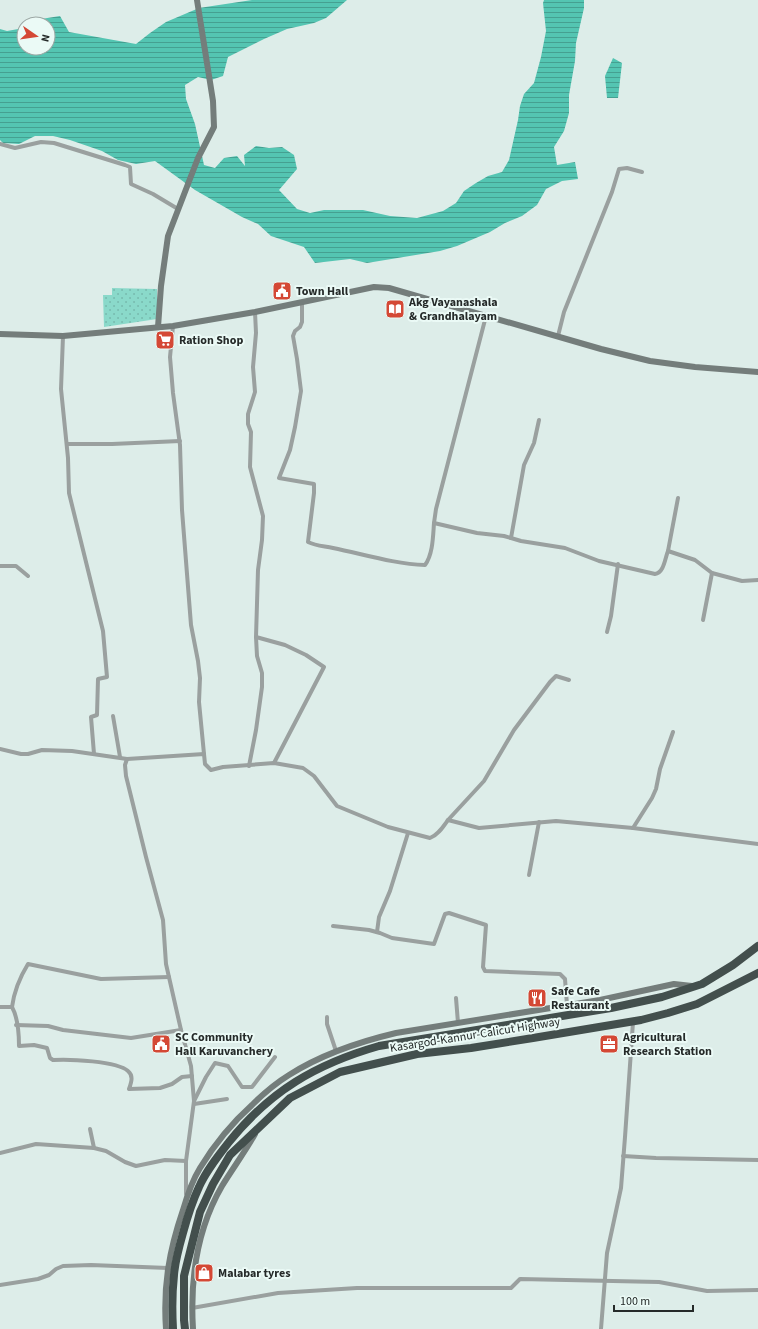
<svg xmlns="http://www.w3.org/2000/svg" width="758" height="1329" viewBox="0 0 758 1329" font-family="'Source Sans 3',sans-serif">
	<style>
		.green { fill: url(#green-dots) }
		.water { fill: url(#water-rules) }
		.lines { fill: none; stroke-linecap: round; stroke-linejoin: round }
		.street { stroke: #9aa09f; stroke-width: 4 }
		.secondary { stroke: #747d7b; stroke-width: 6 }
		.highway { stroke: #434f4d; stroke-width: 8 }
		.labels { text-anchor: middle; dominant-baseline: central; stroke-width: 4; stroke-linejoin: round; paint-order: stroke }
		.poi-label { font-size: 12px; font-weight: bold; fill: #252a29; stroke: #ebfaf6; text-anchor: start }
		.street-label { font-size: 12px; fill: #252a29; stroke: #ebfaf6 }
	</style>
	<defs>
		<pattern id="green-dots" width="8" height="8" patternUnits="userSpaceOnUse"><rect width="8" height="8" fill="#8ad9ca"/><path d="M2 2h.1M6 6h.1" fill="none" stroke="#77baae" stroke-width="1.8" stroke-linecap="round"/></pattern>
		<pattern id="water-rules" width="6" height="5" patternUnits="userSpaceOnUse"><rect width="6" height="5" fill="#54c5b2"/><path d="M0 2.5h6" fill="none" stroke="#45a091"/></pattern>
	</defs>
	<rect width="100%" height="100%" fill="#ddede9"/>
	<!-- green -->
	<polygon class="green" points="112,288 157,289 157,319 104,327 103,295 112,295"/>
	<!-- water -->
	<g class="water">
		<polygon points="252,0 347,0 326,18 314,23 287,29 264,39 228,57 223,76 211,80 198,77 185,85 186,99 195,124 204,165 215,168 224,158 237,156 245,166 244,155 256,146 269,148 282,147 294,155 297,169 279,190 297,209 310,213 324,210 363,210 390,216 417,218 443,211 456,203 464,191 476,183 488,176 502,172 509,160 518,120 520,106 524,94 534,83 541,57 546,31 543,3 544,0 584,0 584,8 576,43 575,61 569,95 569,113 564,131 554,147 557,165 575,162 578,179 562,181 546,189 537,205 522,216 505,223 490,232 457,246 440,251 367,263 350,259 315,263 304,247 271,236 258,224 242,217 195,190 155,161 136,164 118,160 102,151 70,140 53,136 35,136 19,144 3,143 0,140 0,29 7,31 24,28 24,48 48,48 48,24 32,24 41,19 60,16 69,32 136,44 150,33 166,22 199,8"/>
		<polygon points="613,58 622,63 618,98 607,98 605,76"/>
	</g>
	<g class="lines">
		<!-- street -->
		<g class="street">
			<polyline points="0,144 15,148 41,142 54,143 125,165 130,167 131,184 153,194 178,209"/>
			<path d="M302,302V322L300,327L295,331L293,336L297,359L301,391L295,427L290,450L279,478L314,484V493L308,542C316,546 324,546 333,548C363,554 394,564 425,565C433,554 433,536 434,523"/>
			<path d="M486,316L436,509L434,523L477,533L504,536L521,541L565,548L599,561L655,574C664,573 665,558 668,551L695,560L712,573L742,581L758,580"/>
			<polyline points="173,326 170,357 173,393 180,445 182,510 191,625 198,661 200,678 199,702 204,754"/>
			<polyline points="63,336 61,389 68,458 69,493 103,631 107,677 98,679 97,715 91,717 94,754"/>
			<polyline points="558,336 564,312 612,192 619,169 627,168 642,172"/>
			<polyline points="67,444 112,444 180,441"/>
			<polyline points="511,538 524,465 534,443 539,420"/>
			<polyline points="668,551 678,498"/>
			<polyline points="0,566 16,566 28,576"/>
			<polyline points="703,620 712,573"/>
			<polyline points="607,632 611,616 618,564"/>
			<polyline points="256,637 285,645 306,655 324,667 274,763"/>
			<polyline points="113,716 120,757"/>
			<path d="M0,749L21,754H28L42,750L72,751L127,759L204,754L205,764L211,770L223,767L274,763L303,768L314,776L337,806L388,827L430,838C438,835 443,827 448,820L479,828L556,821L633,828L758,844"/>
			<polyline points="127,759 125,765 126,776 146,857 163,920 166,964 181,1030 191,1066 194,1101"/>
			<polyline points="249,766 256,730 262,687 262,673 257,656 256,637 258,570 262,540 263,516 250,467 251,432 248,424 248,414 255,392 253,367 256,333 255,312"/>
			<polyline points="448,820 484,781 514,730 550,682 556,676 569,680"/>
			<polyline points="633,828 652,798 656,789 660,769 673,732"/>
			<polyline points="529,875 539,822"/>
			<polyline points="333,926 369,930 380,933 392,938 434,944 445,914 449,913 486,925 483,967 485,971 560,974 565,979 567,1005"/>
			<polyline points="377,932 379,917 390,891 408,833"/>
			<polyline points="456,998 458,1023"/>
			<path d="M0,1007H12C18,1018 19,1034 19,1046L34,1045L47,1048L50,1058L53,1060C69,1059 117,1061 128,1071C134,1076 131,1083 129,1089L160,1088L172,1084L182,1077L192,1076"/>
			<path d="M12,1007C14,992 20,977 28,964L101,979L169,977"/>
			<polyline points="327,1017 327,1024 336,1051"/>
			<polyline points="16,1025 48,1026 63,1030 131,1038 181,1030"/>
			<polyline points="194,1104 227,1099"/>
			<polyline points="90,1129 94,1148"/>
			<polyline points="0,1153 36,1144 94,1148 106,1151 125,1162 136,1166 165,1160 186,1161"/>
			<polyline points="623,1156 656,1158 758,1160"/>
			<polyline points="186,1194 186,1161 194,1101 206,1077 215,1063 228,1066 242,1087 252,1087 275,1057"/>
			<polyline points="0,1285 38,1279 49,1275 56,1269 63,1266 91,1265 168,1268"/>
			<polyline points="192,1308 278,1293 357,1288 511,1288 520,1279 659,1282 707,1291 758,1290"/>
			<polyline points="601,1329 607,1253 621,1188 625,1137 633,1022"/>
		</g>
		<!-- secondary -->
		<g class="secondary">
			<polyline points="158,327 161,286 168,236 198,158 214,127 213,101 197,0"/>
			<polyline points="0,334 63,336 173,326 255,312 374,287 389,288 601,349 650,361 695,367 758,372"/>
			<path d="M166,1329C163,1286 169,1251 183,1210C187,1196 192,1181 200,1168C214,1145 232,1123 252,1105C263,1094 276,1083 289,1075C322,1054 358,1042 396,1033L600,1000L674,984L692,986"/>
			<path d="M193,1329C190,1280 197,1229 222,1186C233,1168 245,1152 255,1134"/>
		</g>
		<!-- highway -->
		<g class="highway">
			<path d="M173,1329C172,1311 172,1293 174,1275C175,1261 179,1247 183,1233C187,1218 192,1202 199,1187C206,1171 218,1156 229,1142C270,1091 316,1064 379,1046L611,1008L662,997L702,984L733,965L758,946"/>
			<polyline points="185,1329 184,1320 184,1276 200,1212 213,1184 230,1155 290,1098 340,1072 417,1054 471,1048 533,1038 641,1020 668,1013 697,1004 758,973"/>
		</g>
	</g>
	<!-- icons -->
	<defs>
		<symbol id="civic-square" viewBox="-11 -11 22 22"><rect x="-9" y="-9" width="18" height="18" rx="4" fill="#d44835" stroke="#ebfaf6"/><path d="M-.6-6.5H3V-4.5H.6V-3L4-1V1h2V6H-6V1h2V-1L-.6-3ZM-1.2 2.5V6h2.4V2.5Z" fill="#fff"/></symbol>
		<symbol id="library-square" viewBox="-11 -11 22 22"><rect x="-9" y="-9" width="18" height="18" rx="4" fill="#d44835" stroke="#ebfaf6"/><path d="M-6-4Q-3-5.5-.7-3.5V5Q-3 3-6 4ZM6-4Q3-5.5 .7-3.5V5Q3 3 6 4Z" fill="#fff"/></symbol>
		<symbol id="supermarket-square" viewBox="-11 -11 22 22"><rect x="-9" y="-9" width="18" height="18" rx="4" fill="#d44835" stroke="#ebfaf6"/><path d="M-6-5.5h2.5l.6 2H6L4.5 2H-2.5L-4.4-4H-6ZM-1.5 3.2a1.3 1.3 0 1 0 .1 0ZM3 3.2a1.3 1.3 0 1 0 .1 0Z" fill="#fff"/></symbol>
		<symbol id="restaurant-square" viewBox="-11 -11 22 22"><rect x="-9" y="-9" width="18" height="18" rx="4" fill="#d44835" stroke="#ebfaf6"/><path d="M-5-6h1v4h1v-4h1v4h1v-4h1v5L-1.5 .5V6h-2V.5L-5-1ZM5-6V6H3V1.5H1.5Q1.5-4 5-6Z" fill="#fff"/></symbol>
		<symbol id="office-square" viewBox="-11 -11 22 22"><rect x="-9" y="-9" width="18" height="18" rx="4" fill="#d44835" stroke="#ebfaf6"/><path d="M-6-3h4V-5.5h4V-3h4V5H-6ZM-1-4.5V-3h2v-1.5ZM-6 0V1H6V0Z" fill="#fff"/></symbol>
		<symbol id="shop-square" viewBox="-11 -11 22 22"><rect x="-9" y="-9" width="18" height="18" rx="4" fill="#d44835" stroke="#ebfaf6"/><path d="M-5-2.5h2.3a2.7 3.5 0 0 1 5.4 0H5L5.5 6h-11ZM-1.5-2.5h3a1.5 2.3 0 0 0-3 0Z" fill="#fff"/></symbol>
	</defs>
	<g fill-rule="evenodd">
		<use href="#civic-square" x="271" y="280" width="22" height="22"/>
		<use href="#library-square" x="384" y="298" width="22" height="22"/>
		<use href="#supermarket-square" x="154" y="329" width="22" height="22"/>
		<use href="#restaurant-square" x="526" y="987" width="22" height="22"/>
		<use href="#civic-square" x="150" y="1033" width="22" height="22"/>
		<use href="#office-square" x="598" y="1033" width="22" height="22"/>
		<use href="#shop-square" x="193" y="1262" width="22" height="22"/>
	</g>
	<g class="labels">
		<!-- poi labels -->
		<g class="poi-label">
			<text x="296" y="291">Town Hall</text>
			<text x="409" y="302">Akg Vayanashala<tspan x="409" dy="14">&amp; Grandhalayam</tspan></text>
			<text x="179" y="340">Ration Shop</text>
			<text x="551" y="991">Safe Cafe<tspan x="551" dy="14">Restaurant</tspan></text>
			<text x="175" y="1037">SC Community<tspan x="175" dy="14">Hall Karuvanchery</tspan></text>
			<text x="623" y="1037">Agricultural<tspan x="623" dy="14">Research Station</tspan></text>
			<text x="218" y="1273">Malabar tyres</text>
		</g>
		<!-- street labels -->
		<g class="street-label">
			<text transform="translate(475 1035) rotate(-9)">Kasargod-Kannur-Calicut Highway</text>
		</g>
	</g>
	<!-- north arrow -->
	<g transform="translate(36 36) rotate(103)"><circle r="19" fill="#ebfaf6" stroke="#9ca7a4"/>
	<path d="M0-3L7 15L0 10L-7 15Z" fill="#d44835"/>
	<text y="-6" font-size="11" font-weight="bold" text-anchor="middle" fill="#252a29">N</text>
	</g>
	<!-- scale -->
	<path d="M614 1305v6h79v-6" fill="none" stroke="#252a29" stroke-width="2"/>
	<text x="620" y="1305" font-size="12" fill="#252a29" stroke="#ebfaf6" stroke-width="3" paint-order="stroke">100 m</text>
</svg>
